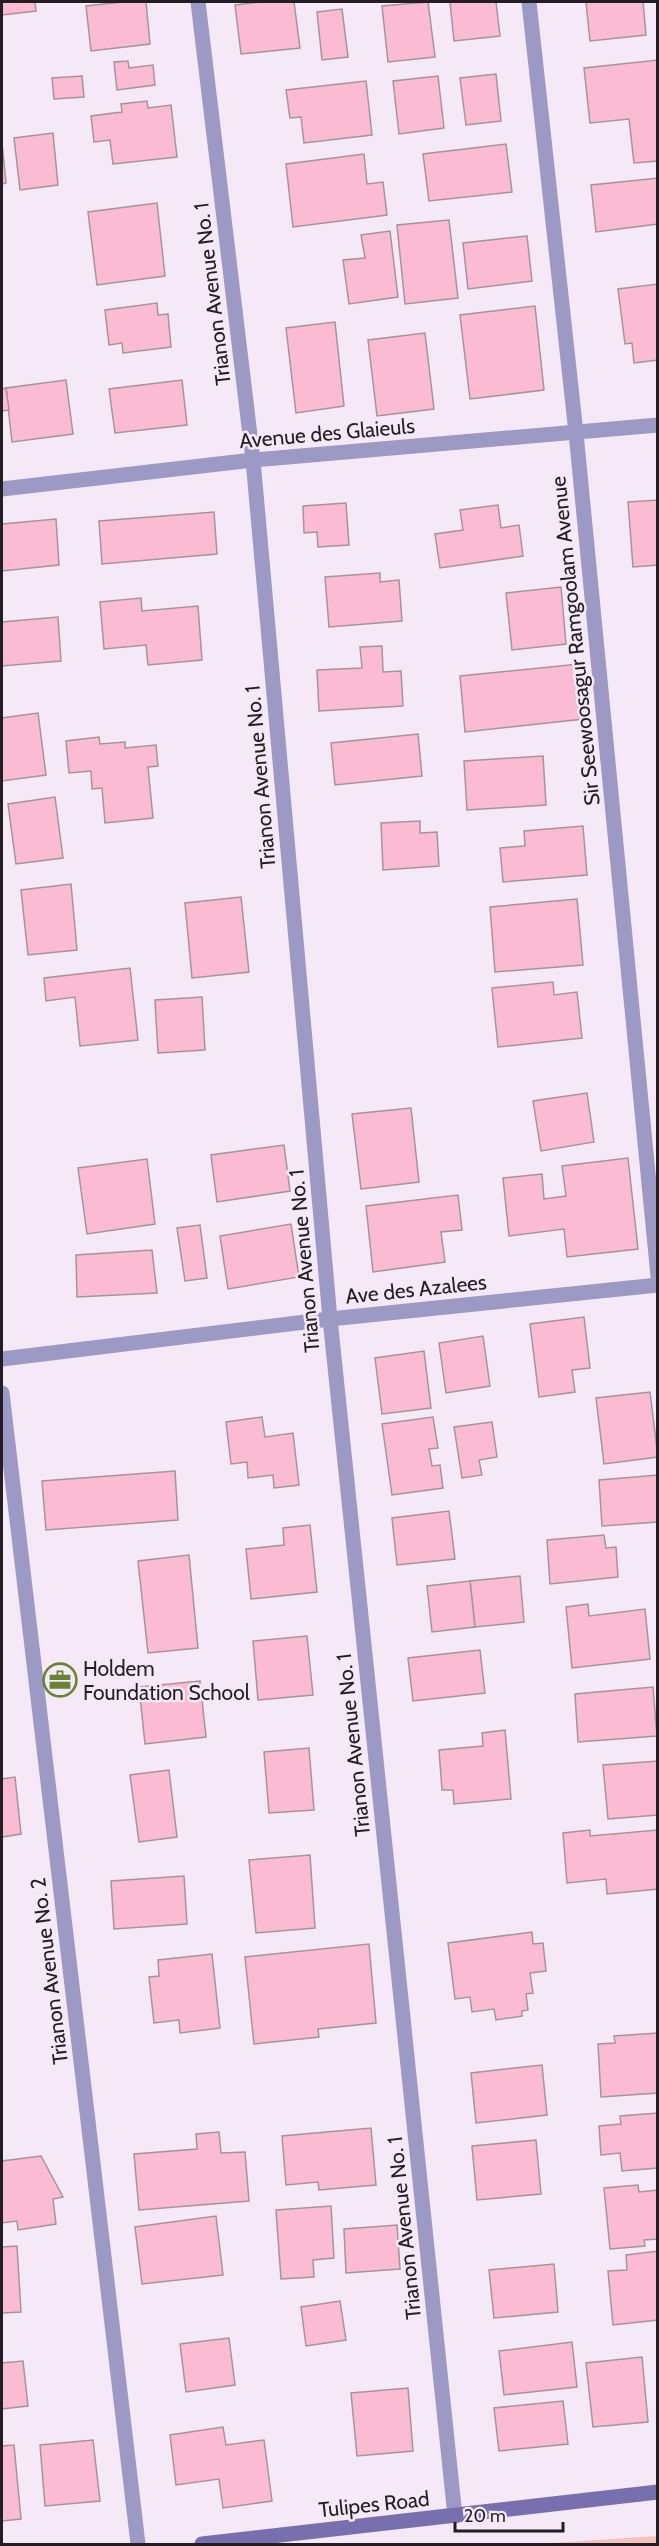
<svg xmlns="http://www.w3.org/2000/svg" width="659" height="2546" viewBox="0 0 659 2546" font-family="Cabin,sans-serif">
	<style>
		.green { fill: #f8c2bb }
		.building { fill: #fbbbd3; stroke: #a6949a; stroke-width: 1.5 }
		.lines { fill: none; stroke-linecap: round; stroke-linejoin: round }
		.street { stroke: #9d99c5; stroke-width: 15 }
		.secondary { stroke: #7870ae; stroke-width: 15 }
		.labels { text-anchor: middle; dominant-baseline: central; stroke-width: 5; stroke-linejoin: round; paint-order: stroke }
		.street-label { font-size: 21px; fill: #221e23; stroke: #f5e9f7 }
		.poi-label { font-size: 21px; fill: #221e23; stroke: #f5e9f7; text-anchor: start }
	</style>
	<rect width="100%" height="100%" fill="#f5e9f7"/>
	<!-- green -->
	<polygon class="green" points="657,2536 657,2544 536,2544"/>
	<!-- building -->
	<g class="building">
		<polygon points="2,2 35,2 36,11 2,15"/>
		<polygon points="122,2 146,2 150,44 91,51 86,6"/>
		<polygon points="261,2 294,2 300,48 241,54 235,5"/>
		<polygon points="428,2 435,57 388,62 382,6"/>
		<polygon points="450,2 496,2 500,36 454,41"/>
		<polygon points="586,2 643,2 646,35 590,41"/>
		<polygon points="342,9 348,57 322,60 317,12"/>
		<polygon points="658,60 658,161 634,163 629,119 590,123 584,68"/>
		<polygon points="128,61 129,68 153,65 155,85 117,90 114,62"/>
		<polygon points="496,74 501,121 466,125 460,78"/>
		<polygon points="82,76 84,97 54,99 52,78"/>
		<polygon points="438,76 444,128 399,134 393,81"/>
		<polygon points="366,81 372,135 304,143 301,117 290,118 286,90"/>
		<polygon points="147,101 148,108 171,105 177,157 113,164 110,140 94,142 91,116 122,112 121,104"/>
		<polygon points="53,133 58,185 20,190 14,138"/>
		<polygon points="2,143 6,183 2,184"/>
		<polygon points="506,144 512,192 429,201 423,154"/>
		<polygon points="364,154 367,184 383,182 387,215 293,227 286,164"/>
		<polygon points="658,178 658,224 596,232 591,185"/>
		<polygon points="157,203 165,276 97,285 88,212"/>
		<polygon points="449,220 458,298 405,304 397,225"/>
		<polygon points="390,231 398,297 349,304 343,260 365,258 361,235"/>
		<polygon points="527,236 532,281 468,289 463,243"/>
		<polygon points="658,284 658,360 634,363 632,343 625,344 618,289"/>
		<polygon points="157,303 158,315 168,314 171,347 123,353 122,343 109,345 105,310"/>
		<polygon points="535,306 544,390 470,399 460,315"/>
		<polygon points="335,322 344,406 296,413 286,328"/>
		<polygon points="425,333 434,409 377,416 368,340"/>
		<polygon points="66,380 73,434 12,442 6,388"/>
		<polygon points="182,380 187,425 115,433 109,389"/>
		<polygon points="6,388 9,410 2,411 2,389"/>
		<polygon points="658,500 658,565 633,567 628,502"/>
		<polygon points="346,503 349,545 318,547 317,532 304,533 303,506"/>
		<polygon points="498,505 501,528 519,525 523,556 440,568 435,534 463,530 460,510"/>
		<polygon points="214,512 217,554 102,564 99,521"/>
		<polygon points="56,519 59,565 2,571 2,524"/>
		<polygon points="380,573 380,582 399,580 402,621 329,627 325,577"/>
		<polygon points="561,587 566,644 512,650 506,593"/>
		<polygon points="141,598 142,611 198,606 202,660 148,665 146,645 104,649 100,602"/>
		<polygon points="58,617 61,661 2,666 2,622"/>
		<polygon points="382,646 383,672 401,671 403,706 319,711 317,670 362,668 360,647"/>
		<polygon points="579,664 584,719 465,732 460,676"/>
		<polygon points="38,713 46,775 2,781 2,718"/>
		<polygon points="418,734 422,776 335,785 331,743"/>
		<polygon points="99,737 100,744 125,742 125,748 156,745 158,766 148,767 153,818 105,823 102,788 92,789 91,771 69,773 66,741"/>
		<polygon points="543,756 546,805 467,810 464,761"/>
		<polygon points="55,797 63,858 16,864 8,804"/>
		<polygon points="420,821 420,833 437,832 439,866 383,870 381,823"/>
		<polygon points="583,826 587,875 503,882 500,848 525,846 524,831"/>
		<polygon points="71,884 77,950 28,955 21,890"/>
		<polygon points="241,897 249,972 192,978 185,903"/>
		<polygon points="577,899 583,965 495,972 490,907"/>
		<polygon points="130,968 138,1040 80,1046 75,997 46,1001 44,978"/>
		<polygon points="553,982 554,995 577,992 582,1038 498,1047 492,988"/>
		<polygon points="202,997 205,1050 158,1053 155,1000"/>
		<polygon points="587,1093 594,1142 541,1151 533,1101"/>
		<polygon points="411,1108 419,1182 361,1189 352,1114"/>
		<polygon points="284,1145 290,1191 217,1202 211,1155"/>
		<polygon points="628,1158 638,1249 567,1257 564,1229 509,1236 503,1178 542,1174 544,1199 566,1196 562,1166"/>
		<polygon points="147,1159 155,1224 87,1234 78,1168"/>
		<polygon points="458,1195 462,1230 441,1232 445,1262 373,1272 366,1206"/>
		<polygon points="291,1224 299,1277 228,1289 220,1236"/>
		<polygon points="200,1225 207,1278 185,1281 177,1228"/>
		<polygon points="152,1250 157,1293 77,1297 76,1255"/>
		<polygon points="584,1317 590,1368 572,1370 575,1392 539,1397 530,1324"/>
		<polygon points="483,1336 490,1386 446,1393 439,1343"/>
		<polygon points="424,1351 431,1408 382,1414 375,1358"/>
		<polygon points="650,1392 658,1457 604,1464 596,1398"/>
		<polygon points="262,1417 265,1437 293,1433 299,1485 274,1488 273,1475 248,1478 247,1462 231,1464 226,1422"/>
		<polygon points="433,1417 438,1448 429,1449 432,1466 440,1465 443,1488 392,1495 382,1424"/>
		<polygon points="492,1422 497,1457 479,1460 482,1475 462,1478 454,1427"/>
		<polygon points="175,1471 178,1520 46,1530 42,1481"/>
		<polygon points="658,1475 658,1522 602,1526 599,1480"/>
		<polygon points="449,1511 455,1559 397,1565 392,1518"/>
		<polygon points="310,1525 317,1592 251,1599 246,1549 284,1545 283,1528"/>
		<polygon points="604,1535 606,1548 616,1547 618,1577 550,1584 547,1540"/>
		<polygon points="189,1555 198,1648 148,1653 138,1561"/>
		<polygon points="520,1576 524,1622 475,1627 470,1581"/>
		<polygon points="470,1581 475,1627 432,1632 427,1586"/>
		<polygon points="588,1604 589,1616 645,1609 650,1659 572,1668 566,1607"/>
		<polygon points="307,1636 313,1695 258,1700 253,1641"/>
		<polygon points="480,1650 485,1693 413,1701 408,1658"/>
		<polygon points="200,1681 206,1737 145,1744 139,1687"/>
		<polygon points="653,1687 657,1736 578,1742 575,1694"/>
		<polygon points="505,1730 511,1799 454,1804 453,1790 442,1790 439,1750 483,1746 482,1733"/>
		<polygon points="309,1748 314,1810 269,1813 264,1752"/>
		<polygon points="658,1761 658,1815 608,1819 603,1765"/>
		<polygon points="169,1770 177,1837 139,1842 130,1775"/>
		<polygon points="15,1777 21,1834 2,1837 2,1779"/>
		<polygon points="590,1830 590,1836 658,1830 658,1889 607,1894 606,1879 567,1883 563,1833"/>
		<polygon points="310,1855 315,1928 256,1933 249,1860"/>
		<polygon points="184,1876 187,1924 114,1929 111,1881"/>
		<polygon points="532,1932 533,1944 543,1943 546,1971 530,1973 533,1993 526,1994 528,2010 522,2011 522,2016 496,2020 494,2009 472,2012 470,1997 455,1999 448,1943"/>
		<polygon points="369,1944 376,2023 318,2029 319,2037 254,2044 245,1957"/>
		<polygon points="212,1954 220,2028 180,2033 179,2020 154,2023 149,1977 159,1976 158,1960"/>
		<polygon points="658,2033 658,2093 601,2097 598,2044 615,2043 614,2036"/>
		<polygon points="542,2065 547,2115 476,2123 471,2073"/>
		<polygon points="658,2113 658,2168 622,2171 620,2153 601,2155 599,2126 621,2124 620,2116"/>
		<polygon points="371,2128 376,2185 319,2190 318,2182 286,2185 282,2136"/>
		<polygon points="219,2132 221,2153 245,2152 249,2201 139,2210 134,2154 197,2149 196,2134"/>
		<polygon points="536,2140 541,2194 477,2200 472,2146"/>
		<polygon points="41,2156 63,2197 53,2199 56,2224 18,2230 17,2221 2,2223 2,2161"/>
		<polygon points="638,2185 639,2192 658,2190 658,2239 644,2240 645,2246 610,2249 604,2188"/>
		<polygon points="331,2206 334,2258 313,2260 314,2277 281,2279 276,2210"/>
		<polygon points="216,2216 223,2275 142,2284 135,2227"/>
		<polygon points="397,2225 400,2269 346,2273 344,2229"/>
		<polygon points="17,2246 21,2312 2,2313 2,2247"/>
		<polygon points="658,2251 658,2320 613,2325 608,2271 627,2270 626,2255"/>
		<polygon points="554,2264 558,2312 494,2318 489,2270"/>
		<polygon points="340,2301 346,2340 306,2346 301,2307"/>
		<polygon points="229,2338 235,2385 186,2392 180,2344"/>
		<polygon points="572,2342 577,2387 504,2395 499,2351"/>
		<polygon points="642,2357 648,2422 593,2427 586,2363"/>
		<polygon points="23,2361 28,2406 2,2409 2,2363"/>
		<polygon points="408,2388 413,2451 357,2456 351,2393"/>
		<polygon points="563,2401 568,2444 499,2451 494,2408"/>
		<polygon points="223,2427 226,2445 264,2440 272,2501 223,2508 219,2479 176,2485 170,2435"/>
		<polygon points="93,2440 100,2501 45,2506 40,2445"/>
		<polygon points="14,2445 21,2519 2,2521 2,2446"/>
	</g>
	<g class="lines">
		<!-- street -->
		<g class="street">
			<polyline points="198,2 253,460 330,1319 455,2516"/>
			<polyline points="529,2 576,433 658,1276"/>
			<polyline points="2,489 253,460 658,425"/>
			<polyline points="2,1359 330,1319 658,1285"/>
			<polyline points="2,1393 138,2544"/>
		</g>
		<!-- secondary -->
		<polyline class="secondary" points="202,2544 658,2492"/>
	</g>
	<!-- icons -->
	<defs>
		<symbol id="office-ring" viewBox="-11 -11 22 22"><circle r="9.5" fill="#f5e9f7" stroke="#6a8234" stroke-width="1.5"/><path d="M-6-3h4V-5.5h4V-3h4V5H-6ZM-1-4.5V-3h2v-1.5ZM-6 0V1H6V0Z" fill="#6a8234"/></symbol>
	</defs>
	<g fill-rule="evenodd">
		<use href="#office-ring" x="41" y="1661" width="38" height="38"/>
	</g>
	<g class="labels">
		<!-- street labels -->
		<g class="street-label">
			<text transform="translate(212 294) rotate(-97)">Trianon Avenue No. 1</text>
			<text transform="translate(327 433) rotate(-5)">Avenue des Glaieuls</text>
			<text transform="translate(575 641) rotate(-96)">Sir Seewoosagur Ramgoolam Avenue</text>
			<text transform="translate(260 777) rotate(-95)">Trianon Avenue No. 1</text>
			<text transform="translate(304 1261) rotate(-95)">Trianon Avenue No. 1</text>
			<text transform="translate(416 1289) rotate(-6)">Ave des Azalees</text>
			<text transform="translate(353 1745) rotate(-96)">Trianon Avenue No. 1</text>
			<text transform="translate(49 1971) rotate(-97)">Trianon Avenue No. 2</text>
			<text transform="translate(404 2228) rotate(-96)">Trianon Avenue No. 1</text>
			<text transform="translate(374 2504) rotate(-6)">Tulipes Road</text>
		</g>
		<!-- poi labels -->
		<g class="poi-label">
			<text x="83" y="1668">Holdem<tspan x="83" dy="24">Foundation School</tspan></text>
		</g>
	</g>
	<!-- border -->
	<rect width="659" height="2546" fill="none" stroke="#221e23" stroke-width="6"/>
	<!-- scale -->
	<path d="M455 2522v9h108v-9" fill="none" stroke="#221e23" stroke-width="3"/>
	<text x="464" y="2522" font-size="18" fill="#221e23" stroke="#f5e9f7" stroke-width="4.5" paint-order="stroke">20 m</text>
</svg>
